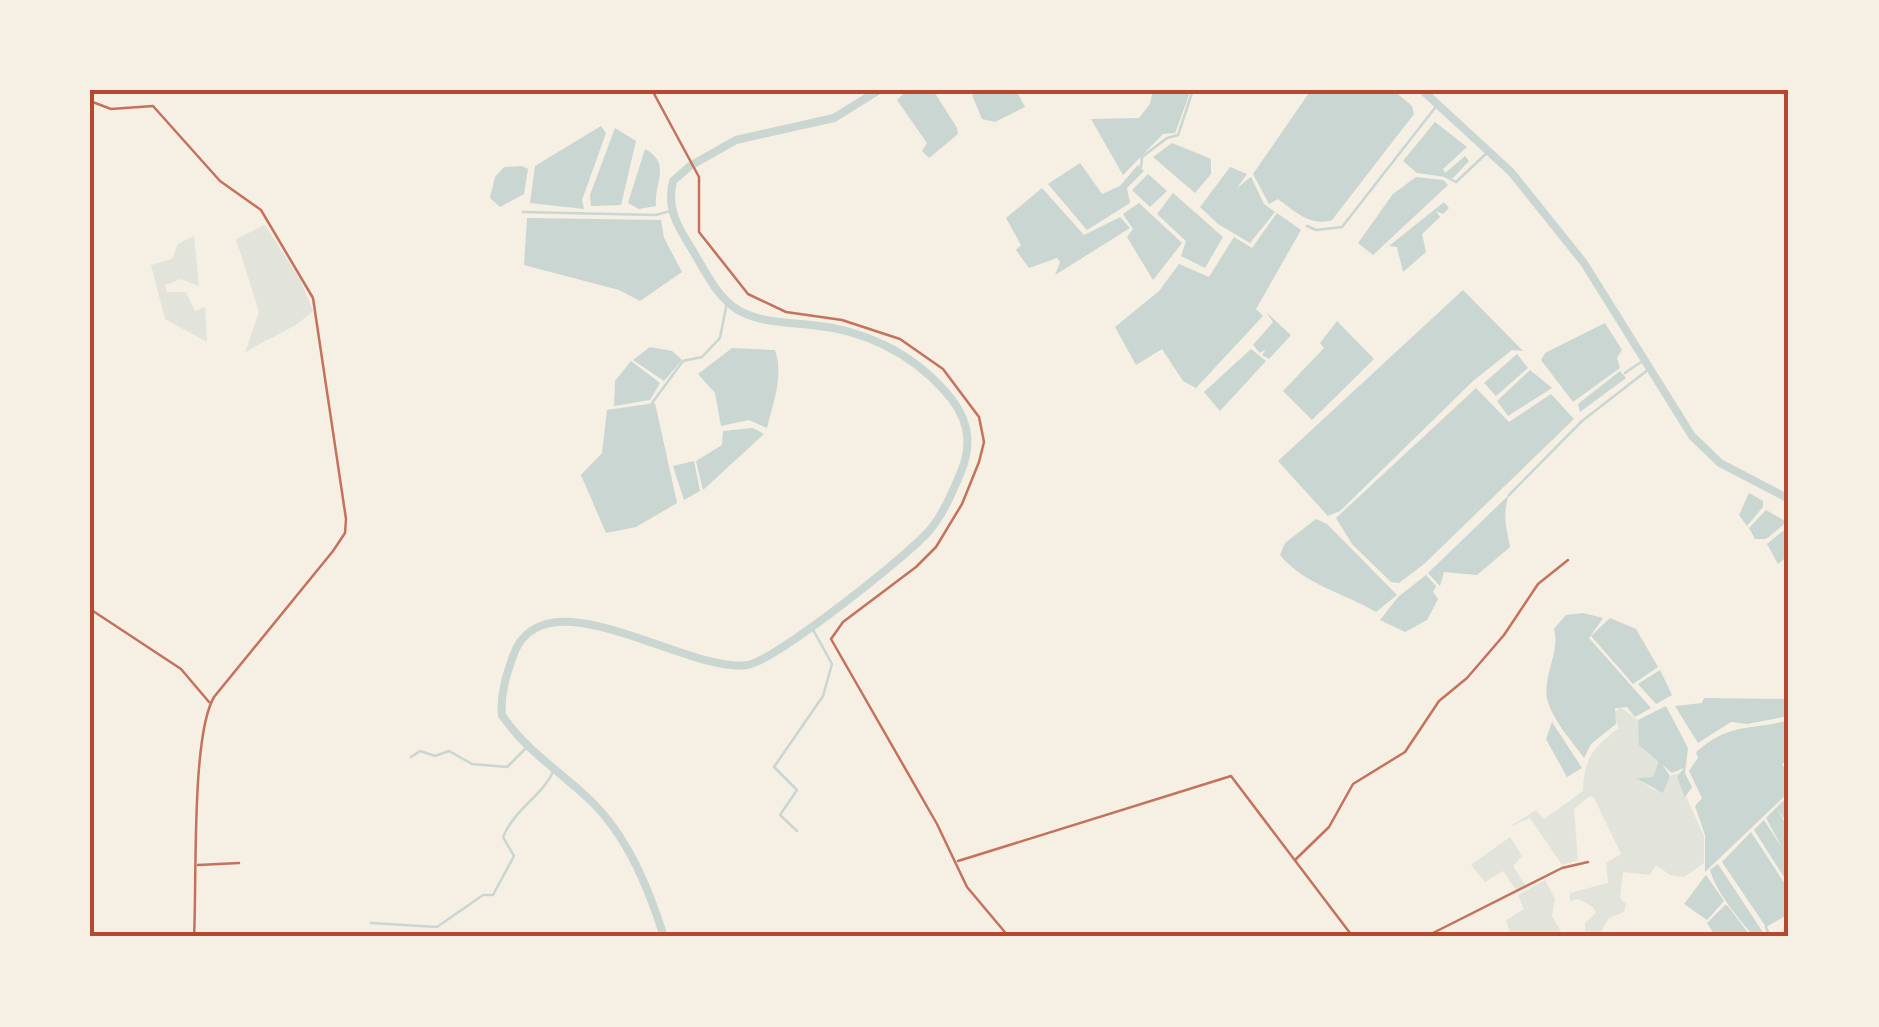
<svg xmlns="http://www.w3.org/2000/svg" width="1879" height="1027" viewBox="0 0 1879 1027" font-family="Roboto,sans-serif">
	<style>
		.green { fill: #e2e4dc }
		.water { fill: #c9d6d2 }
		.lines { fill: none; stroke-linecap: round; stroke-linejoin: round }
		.stream { stroke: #c9d6d2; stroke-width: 2.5 }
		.river { stroke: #c9d6d2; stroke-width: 8 }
		.minor { stroke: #c5725c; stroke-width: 2.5 }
		.neatline { fill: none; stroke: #b5482f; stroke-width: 4 }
	</style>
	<rect width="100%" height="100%" fill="#f6efe4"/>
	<!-- green -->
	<g class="green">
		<path d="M265,225L300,279L313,311C293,331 268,337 245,353L259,312L236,239Z"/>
		<polygon points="194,236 199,286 181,279 165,285 167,292 186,292 195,311 205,307 207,342 165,319 151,265 172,259 178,244"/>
		<path d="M1620,707L1638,720L1640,742L1659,760L1653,777L1637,778L1654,790H1664L1670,776L1681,772L1677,777L1704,836V863L1684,877L1670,875L1656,865L1650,875L1623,872L1620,898L1626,904L1624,912L1609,918L1601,932H1585V923L1596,913L1593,907L1578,899L1570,901V893L1608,883L1606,863L1621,854L1594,798L1590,796L1574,809L1578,860L1562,865L1530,818L1509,827L1536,810L1544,819L1583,791C1584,758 1593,747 1619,728L1613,714Z"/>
		<polygon points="1510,837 1522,856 1513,866 1525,885 1516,890 1503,871 1485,882 1471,865"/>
		<polygon points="1545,880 1555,899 1552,916 1564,937 1511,937 1506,920 1524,909 1518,895"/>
	</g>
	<!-- water -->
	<g class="water">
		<polygon points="907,90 933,90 957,128 958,134 929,158 922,151 927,143 897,100"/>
		<polygon points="981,90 1016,90 1025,107 995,122 982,119 972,95"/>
		<polygon points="1153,90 1191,90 1175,133 1163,134 1123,175 1091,119 1139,118 1150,104"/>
		<path d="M1311,90H1393L1412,106L1414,114L1332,220C1311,227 1294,211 1278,199L1269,204L1253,174Z"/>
		<polygon points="1435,122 1467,147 1443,169 1445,173 1465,156 1469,161 1453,178 1417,173 1403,161"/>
		<polygon points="601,126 606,133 582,200 584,209 530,203 535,166"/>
		<polygon points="615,128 636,141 621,205 591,206 590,195"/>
		<polygon points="1172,143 1211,159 1211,174 1195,193 1153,157"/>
		<path d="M645,149C672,164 654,182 656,206L639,209L628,203Z"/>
		<polygon points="1080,163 1102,194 1120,186 1138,165 1144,171 1127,188 1130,203 1087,230 1048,184"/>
		<polygon points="522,166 528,169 524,194 500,207 490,198 495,177 504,167"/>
		<polygon points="1230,167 1247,174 1237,188 1251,177 1264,204 1275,212 1250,243 1218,224 1200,207"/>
		<polygon points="1148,174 1167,191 1150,207 1132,190"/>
		<polygon points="1416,177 1443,180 1448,185 1373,255 1358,243 1393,194"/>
		<polygon points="1042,188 1084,235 1120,217 1130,228 1055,275 1060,262 1057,258 1029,268 1016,250 1021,245 1006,218"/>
		<polygon points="1173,193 1223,237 1205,268 1181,256 1186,241 1157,214"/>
		<polygon points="1444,202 1449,208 1443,214 1436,211 1440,217 1422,234 1426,252 1403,272 1397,247 1389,246"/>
		<polygon points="1139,203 1182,243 1153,280 1127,237 1133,229 1123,214"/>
		<polygon points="1277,213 1301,230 1256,309 1263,316 1196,388 1183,381 1162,349 1136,365 1115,327 1159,291 1179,264 1209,277 1234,237 1252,248"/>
		<polygon points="527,218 661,220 664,238 682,272 640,301 619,290 524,265"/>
		<polygon points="1463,290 1523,351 1512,350 1473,381 1340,511 1328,516 1278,461"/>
		<polygon points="1266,312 1291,335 1269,359 1262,355 1266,349 1260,353 1253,345 1273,322"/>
		<polygon points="1337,321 1374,359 1312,420 1283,391 1324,348 1320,343"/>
		<polygon points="1605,323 1622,350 1617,358 1620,368 1573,402 1541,360 1545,353"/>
		<polygon points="650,347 672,351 682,360 664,381 633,360"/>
		<path d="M732,348L775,350C784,376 773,402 767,428L749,420L721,426L715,393L698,374Z"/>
		<polygon points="1251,349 1266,361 1220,411 1204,392"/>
		<polygon points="1517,354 1528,368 1496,396 1484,383"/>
		<polygon points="631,361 660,383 650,400 614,406 615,381"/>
		<polygon points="1530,370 1552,388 1508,416 1497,401"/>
		<polygon points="1620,371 1626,378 1580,412 1578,404"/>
		<polygon points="1476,388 1509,422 1551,394 1574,419 1424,564 1399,583 1391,582 1352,544 1336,518"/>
		<polygon points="655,403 677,503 636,527 606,533 581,475 602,453 607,410"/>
		<polygon points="753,428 764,434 703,490 696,461 722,445 723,431"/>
		<polygon points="694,461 700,491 684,500 673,466"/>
		<polygon points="1749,493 1763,501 1763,507 1747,526 1739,515"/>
		<path d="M1509,495C1501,517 1508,532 1510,547L1477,575L1444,572L1440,586L1428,573Z"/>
		<polygon points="1766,510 1787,522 1766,539 1755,539 1749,528"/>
		<path d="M1316,519L1327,524L1397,595L1376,612C1344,593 1305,585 1280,555L1285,543Z"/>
		<polygon points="1789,526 1789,555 1778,564 1767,544"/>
		<polygon points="1426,575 1436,586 1433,592 1438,599 1427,620 1405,632 1380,620 1398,597"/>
		<path d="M1583,613L1603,618L1589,638L1651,708L1635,717L1627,707L1615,708L1616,724L1591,744L1584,758C1572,741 1554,722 1548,702C1541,678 1561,651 1554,629L1566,615Z"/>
		<polygon points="1610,618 1636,629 1658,667 1633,684 1591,636"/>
		<polygon points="1660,670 1672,695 1656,704 1638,684"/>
		<polygon points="1704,698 1789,699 1789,716 1747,724 1731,722 1698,743 1675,706 1702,703"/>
		<polygon points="1666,706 1688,748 1685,773 1692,787 1685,797 1677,777 1684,768 1672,773 1639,745 1638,720"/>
		<path d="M1789,720V759L1782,764L1789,775V792L1705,872V835L1695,806L1702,798L1689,771L1698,758L1696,752C1733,721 1746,732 1789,720Z"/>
		<polygon points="1552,722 1582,768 1567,777 1546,739"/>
		<polygon points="1659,760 1670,776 1663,793 1636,778 1653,777"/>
		<polygon points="1787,797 1789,827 1778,809 1789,831 1789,885 1754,830 1764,820 1783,849 1766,818"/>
		<polygon points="1751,832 1789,890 1789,914 1766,927 1722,862"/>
		<path d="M1718,864L1766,937H1754C1738,917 1717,894 1710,870Z"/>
		<polygon points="1706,875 1724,901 1707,920 1684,904"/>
		<polygon points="1725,905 1728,906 1751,937 1716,937 1707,923"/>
	</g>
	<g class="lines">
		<!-- stream -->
		<g class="stream">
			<polyline points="1141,167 1142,157 1167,138 1178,135 1193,90"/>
			<polyline points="1445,176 1456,182 1490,150"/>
			<polyline points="523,212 656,215 670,211"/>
			<polyline points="1307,226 1316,230 1342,227 1438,104"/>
			<polyline points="1625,373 1644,360"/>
			<polyline points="652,403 683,361 702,357 720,338 727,302"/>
			<polyline points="1509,495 1582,421 1649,369"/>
			<polyline points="411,757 420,751 435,756 449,751 472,764 507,767 526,748"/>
			<polyline points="797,831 780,815 797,790 774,767 823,696 832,664 811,626"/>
			<path d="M371,923L437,927L483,895H493L514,856L503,837C516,807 542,797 554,770"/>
			<polyline points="1766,927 1770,937"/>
		</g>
		<!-- river -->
		<g class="river">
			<polyline points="1422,90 1511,172 1584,263 1692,436 1720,463 1789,499"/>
			<path d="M664,937C649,889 628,837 591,801C560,771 526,751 502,715C500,695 506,676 513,656C544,570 686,674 747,665C774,662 907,556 928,532C942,517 953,491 961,472C974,440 967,415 944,390C910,352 863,330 812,325C786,322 761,323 738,310C717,297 705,271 693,251C678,227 666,209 673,181L690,166L736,140L834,118L879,90"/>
		</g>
		<!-- minor -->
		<g class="minor">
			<polyline points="652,90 699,177 699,232 748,294 786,312 842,320 900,339 943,369 979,417 984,442 979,462 962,504 936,547 916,567 843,622 831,639 937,824 967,887 1009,937"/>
			<path d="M90,101L111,109L153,106L220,181L261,210L313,298L346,519L345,533L333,551L214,697C191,736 197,885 194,937"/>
			<polyline points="90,609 181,669 209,702"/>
			<polyline points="1295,860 1329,827 1353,784 1405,752 1439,701 1467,678 1504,635 1538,584 1568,560"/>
			<polyline points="958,861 1231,776 1353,937"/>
			<polyline points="198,865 239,863"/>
			<polyline points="1425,937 1562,868 1588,862"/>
		</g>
	</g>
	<!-- border -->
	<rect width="1879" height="1027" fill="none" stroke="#f6efe4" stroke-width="185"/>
	<rect x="92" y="92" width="1694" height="842" class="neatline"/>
</svg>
